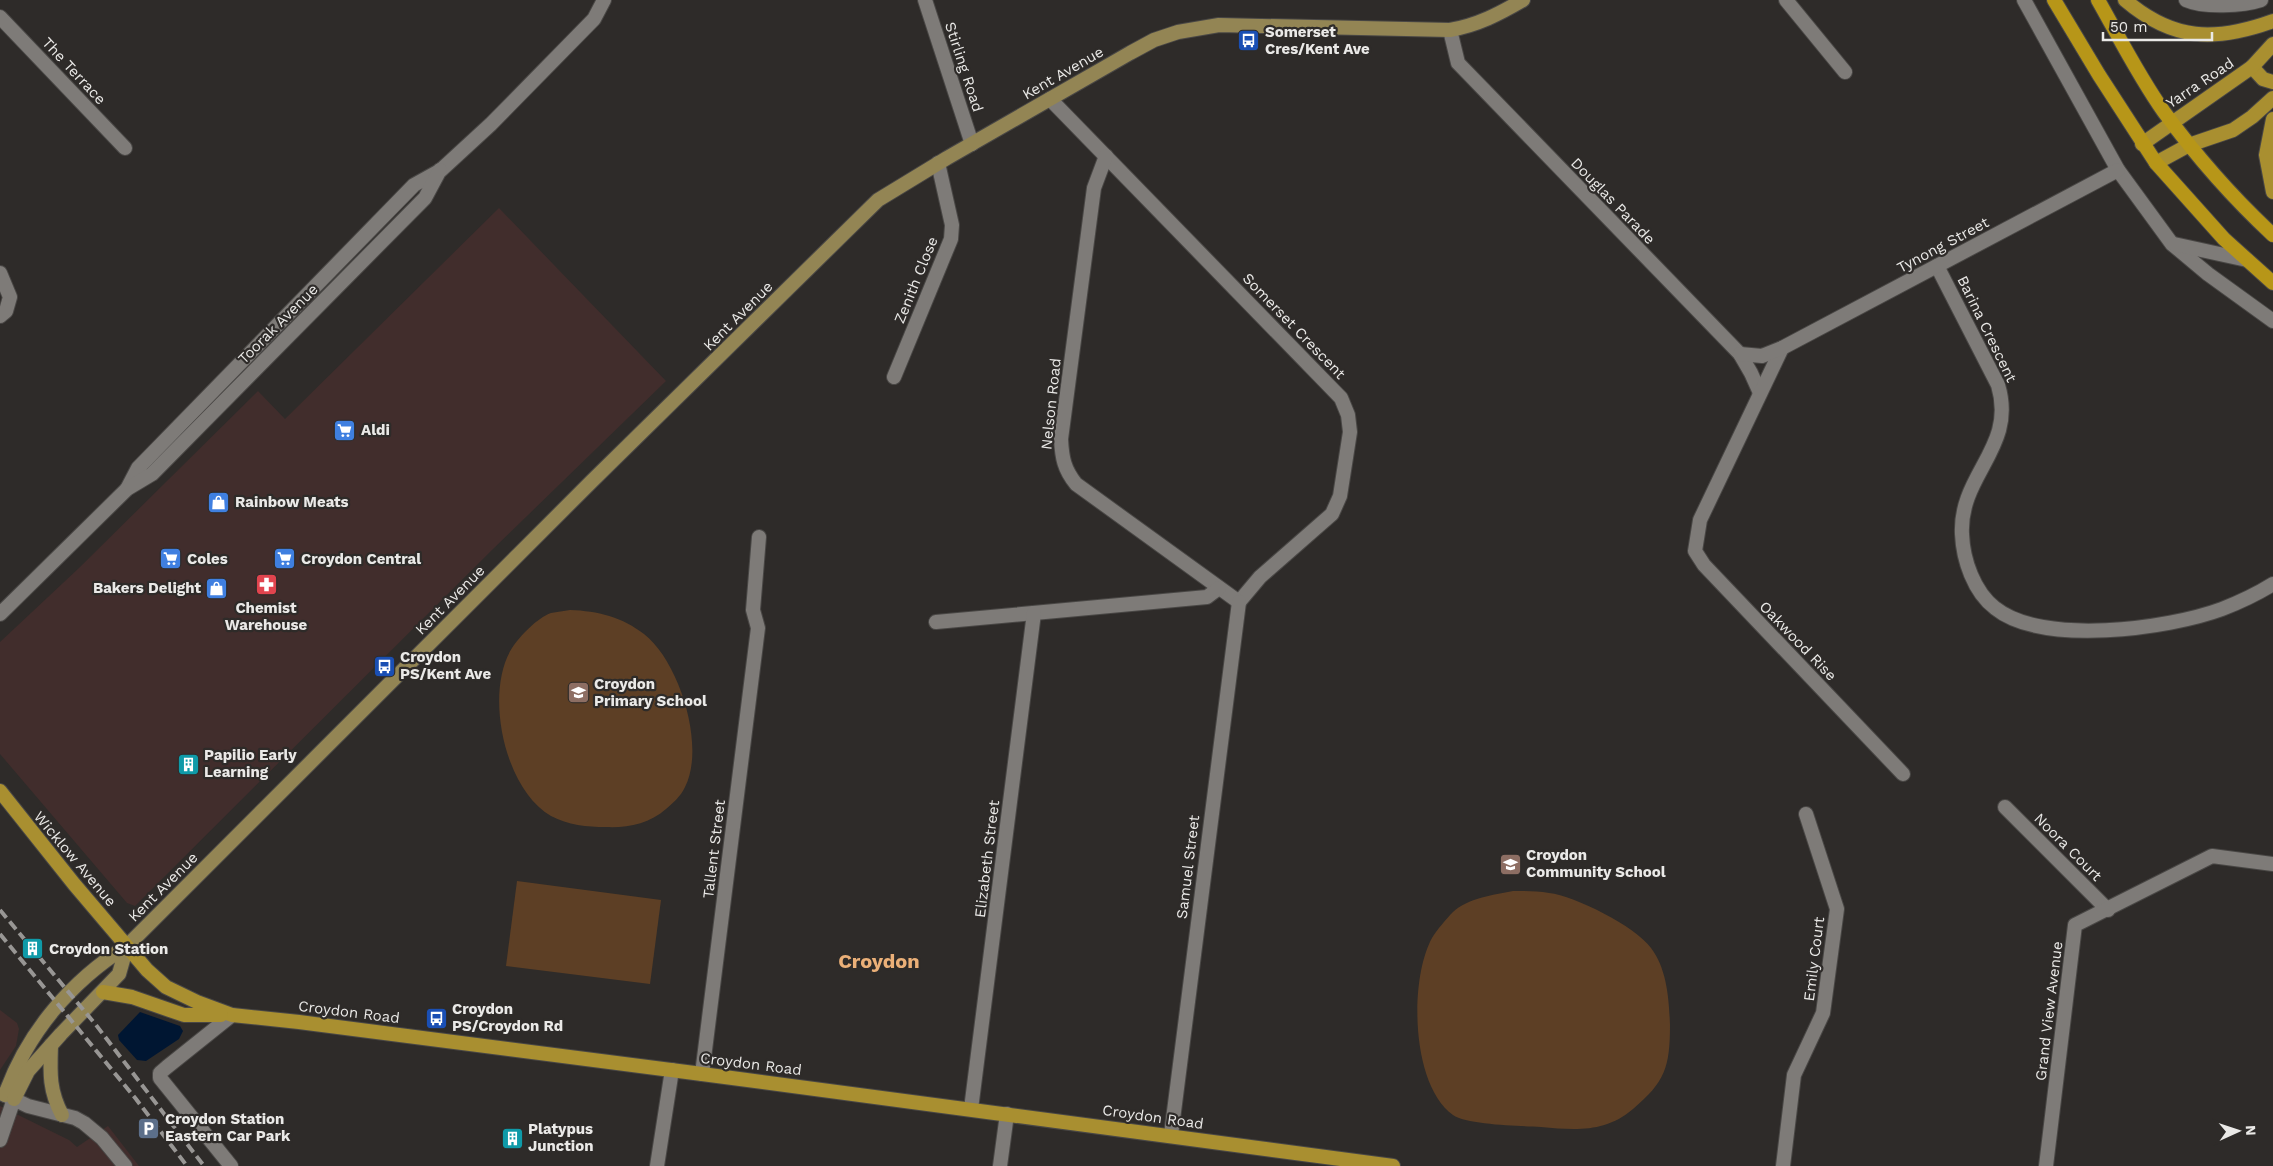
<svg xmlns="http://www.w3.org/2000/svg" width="2273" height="1166" viewBox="0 0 2273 1166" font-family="'Work Sans',sans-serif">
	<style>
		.commercial { fill: #412d2c }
		.green { fill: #5d3f25 }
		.water { fill: #001632 }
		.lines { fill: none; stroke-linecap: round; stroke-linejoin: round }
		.minor-casing { stroke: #494745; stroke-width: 16 }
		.tertiary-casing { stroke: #494745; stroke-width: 16 }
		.secondary-casing { stroke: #494745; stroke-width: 16 }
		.primary-casing { stroke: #494745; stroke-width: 16 }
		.trunk-casing { stroke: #494745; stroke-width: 16 }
		.minor { stroke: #7e7b78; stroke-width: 14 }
		.tertiary { stroke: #7e7b78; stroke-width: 14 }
		.secondary { stroke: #938554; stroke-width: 14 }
		.primary { stroke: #a98f30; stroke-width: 14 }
		.trunk { stroke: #b79618; stroke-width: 14 }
		.rail { stroke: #989694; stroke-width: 4; stroke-dasharray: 10 5; stroke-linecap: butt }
		.labels { text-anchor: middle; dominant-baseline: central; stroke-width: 4.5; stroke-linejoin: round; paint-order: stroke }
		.poi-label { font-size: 15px; font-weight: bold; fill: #eae9e7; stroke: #2e2b29; text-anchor: start }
		.street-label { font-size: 15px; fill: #eae9e7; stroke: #2e2b29 }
		.district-label { font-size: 20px; font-weight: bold; fill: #ebb078; stroke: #2e2b29 }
	</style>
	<rect width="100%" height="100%" fill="#2e2b29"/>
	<!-- commercial -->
	<g class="commercial">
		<polygon points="499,208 666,381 492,550 135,906 127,903 0,754 0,642 79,568 258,391 285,419"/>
		<polygon points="0,1010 17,1023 19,1029 16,1046 0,1070"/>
		<polygon points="0,1106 69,1140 77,1147 108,1126 139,1166 0,1166"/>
	</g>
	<!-- green -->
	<g class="green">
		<path d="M570,610C598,611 622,617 644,634C679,661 706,746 685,787C681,796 673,803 666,809C649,824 627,828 606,827C587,827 568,825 551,816C504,789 484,692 512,648C520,636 537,618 551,613C557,612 564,611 570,610Z"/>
		<polygon points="517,881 661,900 650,984 506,966"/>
		<path d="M1513,891C1525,891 1537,891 1549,893C1575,896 1635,926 1651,948C1667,969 1669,999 1670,1025C1670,1067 1665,1082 1633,1109C1605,1133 1575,1130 1541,1127C1522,1126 1467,1125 1453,1115C1411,1085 1409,980 1432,938C1437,930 1446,919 1453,912C1468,898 1493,895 1513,891Z"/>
	</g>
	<!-- water -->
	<polygon class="water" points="140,1012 180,1026 183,1031 179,1039 146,1061 137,1060 119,1040 118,1035"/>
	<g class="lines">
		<defs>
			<g id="minor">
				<polyline points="925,0 972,144"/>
				<polyline points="1786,0 1845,72"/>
				<polyline points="2024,0 2118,170 2172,244 2208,274 2273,321"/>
				<path d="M2186,0C2204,8 2243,6 2261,0"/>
				<polyline points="0,17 125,148"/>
				<polyline points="1450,30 1458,63 1740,354 1751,373 1760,393"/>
				<polyline points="1050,99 1341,398 1348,415 1350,432 1340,496 1332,514 1260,577 1239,602"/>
				<path d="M1106,156L1094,188L1061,439C1062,458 1064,469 1076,484L1239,602"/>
				<polyline points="2174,244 2247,260"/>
				<path d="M1937,266L1998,385C2017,448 1959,474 1962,534C1963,560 1974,592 1995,608C2042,646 2168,629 2222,609C2240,602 2257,594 2273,584"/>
				<polyline points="0,273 10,297 6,311 0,316"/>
				<polyline points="1782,348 1700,520 1695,551 1704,565 1903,774"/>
				<polyline points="1740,354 1762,356 1782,348 2118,170"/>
				<polyline points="894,377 951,239 952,225 938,163"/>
				<polyline points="127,489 138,468 414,185 441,170 491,124 594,19 604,0"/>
				<polyline points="0,614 127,489 152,474 425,198 440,170"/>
				<polyline points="936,622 1207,597 1219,588"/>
				<polyline points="2005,807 2108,910"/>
				<polyline points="702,1074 758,628 753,610 759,537"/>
				<polyline points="971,1109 1034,613"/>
				<polyline points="1171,1135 1239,602"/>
				<polyline points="231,1166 160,1078 160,1073 167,1067 232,1015"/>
				<polyline points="657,1166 672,1070"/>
				<polyline points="1000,1166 1007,1114"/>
				<polyline points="1783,1166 1794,1075 1823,1013 1837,909 1806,814"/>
				<polyline points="2046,1166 2075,925 2212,856 2273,864"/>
			</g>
			<g id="tertiary">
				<polyline points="3,1094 28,1106 75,1118 84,1123 102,1138 125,1166"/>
				<polyline points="0,1140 14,1099"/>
			</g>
			<g id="secondary">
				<path d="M51,1045C50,1073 49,1090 62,1115"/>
				<path d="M5,1095C27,1033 71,981 127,946L592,481L878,200L947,158L1130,53L1154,40L1178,32L1219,25L1450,30C1478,25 1499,14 1523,0"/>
				<polyline points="14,1099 28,1071 61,1034 119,974 127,946"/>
			</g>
			<g id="primary">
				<path d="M2125,0C2173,41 2215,42 2273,21"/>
				<polyline points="2252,67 2263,79 2273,82"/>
				<polyline points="2273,119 2266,155 2273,192"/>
				<polyline points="2142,144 2252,67 2273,44"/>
				<polyline points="2156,163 2189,145 2233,130 2252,117 2273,98"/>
				<polyline points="0,791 74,884 147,970 166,987 197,1002 232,1015 299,1022 702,1074 1393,1166"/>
				<polyline points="103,992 132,997 184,1015 221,1015"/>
			</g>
			<g id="trunk">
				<polyline points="2054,0 2099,75 2156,163 2224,239 2273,283"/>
				<path d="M2098,0C2119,37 2139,77 2164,112C2197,157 2232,197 2273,235"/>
			</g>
		</defs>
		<!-- minor casing -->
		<use href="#minor" class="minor-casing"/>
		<!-- tertiary casing -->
		<use href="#tertiary" class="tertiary-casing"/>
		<!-- secondary casing -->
		<use href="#secondary" class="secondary-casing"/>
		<!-- primary casing -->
		<use href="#primary" class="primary-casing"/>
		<!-- trunk casing -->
		<use href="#trunk" class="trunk-casing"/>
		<!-- minor -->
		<use href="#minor" class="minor"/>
		<!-- tertiary -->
		<use href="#tertiary" class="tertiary"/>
		<!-- secondary -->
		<use href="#secondary" class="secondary"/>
		<!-- primary -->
		<use href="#primary" class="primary"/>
		<!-- trunk -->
		<use href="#trunk" class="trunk"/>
		<!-- rail -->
		<g class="rail">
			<polyline points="0,910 96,1025 204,1166"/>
			<polyline points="0,934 136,1099 187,1166"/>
		</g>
	</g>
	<!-- icons -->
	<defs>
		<symbol id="bus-square" viewBox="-11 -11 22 22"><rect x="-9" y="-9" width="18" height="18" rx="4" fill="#1a4fb4" stroke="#2e2b29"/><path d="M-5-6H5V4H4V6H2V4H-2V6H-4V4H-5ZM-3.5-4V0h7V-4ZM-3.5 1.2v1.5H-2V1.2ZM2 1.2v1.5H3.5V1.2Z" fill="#fff"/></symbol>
		<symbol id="supermarket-square" viewBox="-11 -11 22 22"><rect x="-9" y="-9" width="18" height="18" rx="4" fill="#3f7fe0" stroke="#2e2b29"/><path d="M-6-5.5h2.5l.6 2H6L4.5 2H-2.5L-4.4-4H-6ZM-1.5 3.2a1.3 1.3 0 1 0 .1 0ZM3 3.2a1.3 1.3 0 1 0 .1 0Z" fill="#fff"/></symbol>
		<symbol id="shop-square" viewBox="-11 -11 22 22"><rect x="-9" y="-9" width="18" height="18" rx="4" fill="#3f7fe0" stroke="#2e2b29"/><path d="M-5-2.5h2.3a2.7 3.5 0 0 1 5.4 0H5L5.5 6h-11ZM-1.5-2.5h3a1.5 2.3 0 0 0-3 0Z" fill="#fff"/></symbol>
		<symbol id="pharmacy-square" viewBox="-11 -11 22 22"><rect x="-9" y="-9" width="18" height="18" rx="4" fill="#e0444e" stroke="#2e2b29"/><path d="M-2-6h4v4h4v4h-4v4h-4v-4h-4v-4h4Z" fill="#fff"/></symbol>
		<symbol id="school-square" viewBox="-11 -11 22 22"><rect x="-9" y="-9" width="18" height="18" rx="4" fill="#8d6e63" stroke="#2e2b29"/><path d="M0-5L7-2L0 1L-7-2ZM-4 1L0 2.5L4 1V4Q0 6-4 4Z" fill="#fff"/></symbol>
		<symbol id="building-square" viewBox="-11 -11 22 22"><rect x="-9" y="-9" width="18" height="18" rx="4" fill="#0f9aa8" stroke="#2e2b29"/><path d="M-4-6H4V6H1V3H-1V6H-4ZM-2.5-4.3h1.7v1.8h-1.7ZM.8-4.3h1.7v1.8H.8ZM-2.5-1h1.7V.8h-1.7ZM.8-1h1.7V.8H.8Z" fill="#fff"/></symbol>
		<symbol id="parking-square" viewBox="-11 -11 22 22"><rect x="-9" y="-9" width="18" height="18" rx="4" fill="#5c6f8a" stroke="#2e2b29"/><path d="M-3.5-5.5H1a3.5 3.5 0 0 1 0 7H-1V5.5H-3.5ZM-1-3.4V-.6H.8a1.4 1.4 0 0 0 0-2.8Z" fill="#fff"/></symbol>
	</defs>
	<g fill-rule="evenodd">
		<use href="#bus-square" x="1236" y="28" width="25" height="25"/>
		<use href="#supermarket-square" x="332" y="418" width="25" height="25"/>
		<use href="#shop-square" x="206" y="490" width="25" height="25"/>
		<use href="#supermarket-square" x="158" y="546" width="25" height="25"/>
		<use href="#supermarket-square" x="272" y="546" width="25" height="25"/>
		<use href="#pharmacy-square" x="254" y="572" width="25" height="25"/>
		<use href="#shop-square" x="204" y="576" width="25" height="25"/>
		<use href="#bus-square" x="372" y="654" width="25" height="25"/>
		<use href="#school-square" x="566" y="680" width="25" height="25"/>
		<use href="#building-square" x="176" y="752" width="25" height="25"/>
		<use href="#school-square" x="1498" y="852" width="25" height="25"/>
		<use href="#building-square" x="20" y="936" width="25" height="25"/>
		<use href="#bus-square" x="424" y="1006" width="25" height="25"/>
		<use href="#parking-square" x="136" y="1116" width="25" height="25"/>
		<use href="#building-square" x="500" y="1126" width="25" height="25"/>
	</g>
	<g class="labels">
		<!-- poi labels -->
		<g class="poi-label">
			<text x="1265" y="32">Somerset<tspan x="1265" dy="17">Cres/Kent Ave</tspan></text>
			<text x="361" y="430">Aldi</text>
			<text x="235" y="502">Rainbow Meats</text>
			<text x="187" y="559">Coles</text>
			<text x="301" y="559">Croydon Central</text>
			<text x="201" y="588" text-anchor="end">Bakers Delight</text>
			<text x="266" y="608" text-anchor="middle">Chemist<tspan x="266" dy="17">Warehouse</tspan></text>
			<text x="400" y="657">Croydon<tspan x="400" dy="17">PS/Kent Ave</tspan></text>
			<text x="594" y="684">Croydon<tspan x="594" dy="17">Primary School</tspan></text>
			<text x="204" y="755">Papilio Early<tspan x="204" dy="17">Learning</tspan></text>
			<text x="1526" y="855">Croydon<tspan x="1526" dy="17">Community School</tspan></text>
			<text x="49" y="949">Croydon Station</text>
			<text x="452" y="1009">Croydon<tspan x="452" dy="17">PS/Croydon Rd</tspan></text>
			<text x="165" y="1119">Croydon Station<tspan x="165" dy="17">Eastern Car Park</tspan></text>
			<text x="528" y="1129">Platypus<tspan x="528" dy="17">Junction</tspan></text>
		</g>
		<!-- street labels -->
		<g class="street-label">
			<text transform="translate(964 67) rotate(72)">Stirling Road</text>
			<text transform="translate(74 71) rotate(47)">The Terrace</text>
			<text transform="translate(1063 73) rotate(-30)">Kent Avenue</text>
			<text transform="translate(2200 83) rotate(-34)">Yarra Road</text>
			<text transform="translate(1613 201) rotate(46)">Douglas Parade</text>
			<text transform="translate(1943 245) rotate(-28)">Tynong Street</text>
			<text transform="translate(916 280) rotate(-68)">Zenith Close</text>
			<text transform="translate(738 316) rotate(-45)">Kent Avenue</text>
			<text transform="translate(278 324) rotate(-45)">Toorak Avenue</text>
			<text transform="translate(1294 326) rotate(46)">Somerset Crescent</text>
			<text transform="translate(1987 329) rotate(64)">Barina Crescent</text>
			<text transform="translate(1051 404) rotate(-84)">Nelson Road</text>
			<text transform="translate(450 600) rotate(-45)">Kent Avenue</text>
			<text transform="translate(1798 641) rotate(46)">Oakwood Rise</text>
			<text transform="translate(2068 847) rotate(45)">Noora Court</text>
			<text transform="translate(714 849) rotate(-83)">Tallent Street</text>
			<text transform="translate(75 859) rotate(50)">Wicklow Avenue</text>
			<text transform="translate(987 859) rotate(-83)">Elizabeth Street</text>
			<text transform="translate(1188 867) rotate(-83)">Samuel Street</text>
			<text transform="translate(163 887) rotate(-45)">Kent Avenue</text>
			<text transform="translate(1814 959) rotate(-83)">Emily Court</text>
			<text transform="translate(2049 1011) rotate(-83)">Grand View Avenue</text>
			<text transform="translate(349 1012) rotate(7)">Croydon Road</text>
			<text transform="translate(751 1064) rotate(7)">Croydon Road</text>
			<text transform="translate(1153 1117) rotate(8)">Croydon Road</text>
		</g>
		<!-- district labels -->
		<g class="district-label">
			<text x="879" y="961">Croydon</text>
		</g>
	</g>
	<!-- north arrow -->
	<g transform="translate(2238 1131) rotate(87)" stroke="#2e2b29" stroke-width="4" paint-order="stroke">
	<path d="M0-4L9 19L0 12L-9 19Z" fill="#eae9e7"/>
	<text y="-8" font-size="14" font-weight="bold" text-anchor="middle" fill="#eae9e7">N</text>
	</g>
	<!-- scale -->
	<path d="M2103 32v8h109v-8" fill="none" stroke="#eae9e7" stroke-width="2.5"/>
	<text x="2110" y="32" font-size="15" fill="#eae9e7" stroke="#2e2b29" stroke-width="4" paint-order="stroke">50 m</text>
</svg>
